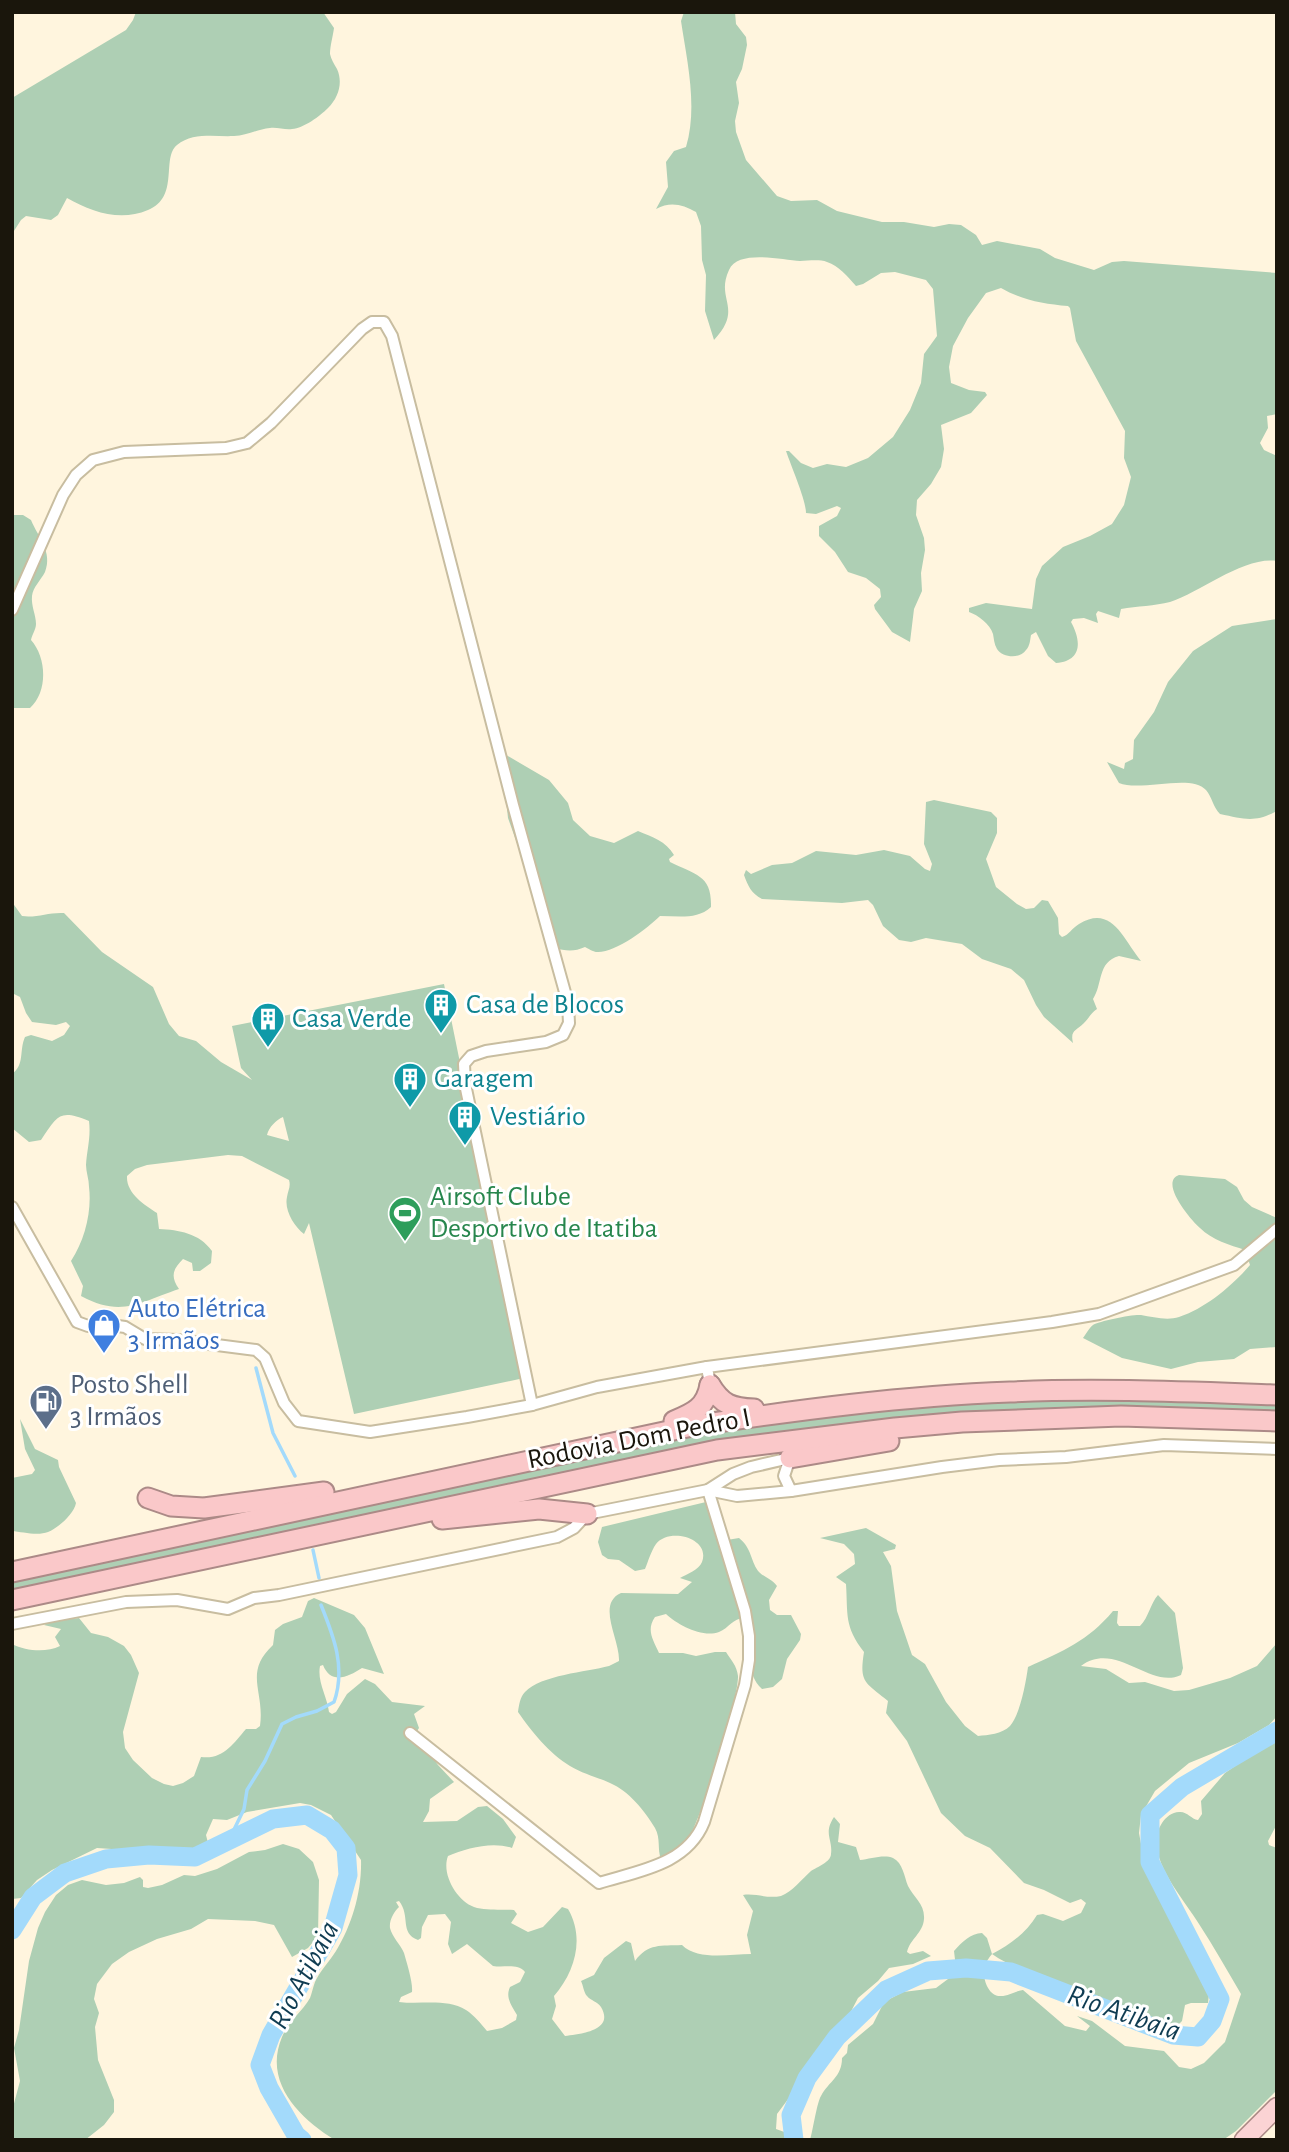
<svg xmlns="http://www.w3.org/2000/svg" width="1289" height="2152" viewBox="0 0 1289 2152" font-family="'Alegreya Sans',sans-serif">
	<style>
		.green { fill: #aecfb4; fill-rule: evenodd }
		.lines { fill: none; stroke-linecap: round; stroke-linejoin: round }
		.stream { stroke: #a3dafb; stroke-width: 3.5 }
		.river { stroke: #a3dafb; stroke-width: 19 }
		.minor-casing { stroke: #c8bda0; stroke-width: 14 }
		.trunk-casing { stroke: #ac8a87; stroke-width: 21 }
		.motorway-casing { stroke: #ac8a87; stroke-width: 23 }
		.minor { stroke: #fff; stroke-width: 10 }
		.trunk { stroke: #fbd3d4; stroke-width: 18 }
		.motorway { stroke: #fac8c9; stroke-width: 19 }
		.labels { text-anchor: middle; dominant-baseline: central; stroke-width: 6; stroke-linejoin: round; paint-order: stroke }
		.culture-label { font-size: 28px; fill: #0d838f; stroke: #fff; text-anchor: start }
		.leisure-label { font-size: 28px; fill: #27864d; stroke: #fff; text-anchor: start }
		.shop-label { font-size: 28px; fill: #366cbe; stroke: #fff; text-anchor: start }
		.service-label { font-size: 28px; fill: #4e5e75; stroke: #fff; text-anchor: start }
		.street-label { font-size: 28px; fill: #1a160c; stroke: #fff }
		.water-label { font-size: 30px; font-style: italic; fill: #0f3c52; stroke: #fff }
	</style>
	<rect width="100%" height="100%" fill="#fff5de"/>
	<!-- green -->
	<g class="green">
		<path d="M136,12H323L334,28C333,36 330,46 330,54C331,59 334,64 337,69C343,82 339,97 328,108C320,116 304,128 292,129C285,130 277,127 270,128C258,129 246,136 234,136C215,137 193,132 177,145C161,158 180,197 148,210C120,222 92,212 67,198L58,215L51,220L26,216L21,220L12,234V98L126,30L133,20Z"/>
		<path d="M684,12H735L736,24L746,37L747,45L742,69L736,82L739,103L735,121L736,132L746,160L777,196L791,201L817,200L837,211L882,222H904L934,227L949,224L961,225L976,235L982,245L997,241L1040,249L1055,258L1094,270L1112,262L1124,261L1277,273V414L1267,416L1268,428L1260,443L1264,450L1277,456V561C1244,556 1201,592 1170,602C1155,606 1137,606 1121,609L1119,618L1098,611L1096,614L1098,623L1084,618L1073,619L1071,622C1081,640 1083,661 1056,663L1048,656L1036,632L1031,635C1030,640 1030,646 1026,650C1020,659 1003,658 997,649C994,644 994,639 993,634C990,624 978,615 969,612V608L986,603L1032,609L1036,579L1042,566L1063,547L1090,536L1112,524L1124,505L1131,477L1124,458L1125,431L1076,341L1070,308L1068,306C1044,304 1022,300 1001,288L986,293L968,318L953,346L949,367L951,383L969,390L985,392L987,395L971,413L941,425L944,449L941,467L931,484L917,500L916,515L924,538L925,550L921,573L922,591L914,609L910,642L892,632L875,609L874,605L881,597L880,589L866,578L848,572L835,552L819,536V526L837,516L841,508L837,506L816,514L806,513C806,500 791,466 786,451H789L801,463L813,468L827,464L846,467L868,458L893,437L910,410L921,383L924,354L937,336L933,289L926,280L895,272L881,273L863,284L856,286C847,276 839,266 827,262C819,259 808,261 800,261C782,260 738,249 729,270C715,300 744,308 714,340L705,311L706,275L702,260L701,226L696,212C683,205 671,201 656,209L668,187L666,162L674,151L686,147C698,107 687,61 681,21Z"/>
		<path d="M12,515H23L31,520C38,537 53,552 45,572C41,580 33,587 32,596C31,606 36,615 36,624C36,629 32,635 31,640C47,658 48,692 30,708H12Z"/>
		<path d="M1277,619V811C1255,823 1244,819 1220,814C1213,807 1212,797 1206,790C1191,773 1141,792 1119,783L1107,762L1124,769L1125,763L1133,759L1134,740L1154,712L1168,682L1193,651L1232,626Z"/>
		<path d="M501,752L549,780L568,803L573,820L590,836L614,843L638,831C652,837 666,841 674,855L669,859L670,862C696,875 712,875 711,907C697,920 678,916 660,916C648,928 614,954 596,952C594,952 587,948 585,947C574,952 566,951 554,948L508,818Z"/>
		<path d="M934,800L991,812L997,818V833L986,859L996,887L1017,904L1026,909L1034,908L1042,900L1048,901L1058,918L1059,934L1062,937C1069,935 1072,928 1079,924C1112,904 1123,939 1141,961L1119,956C1097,962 1103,984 1093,999L1097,1009C1091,1013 1089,1018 1084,1023C1076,1031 1070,1030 1073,1043L1044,1017L1036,1005L1024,980L1011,969L982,959L962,944L926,938L911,942L899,940L883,926L873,905L868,900L842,903L762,899C751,893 748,886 744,875L746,870L751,874L772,865L792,863L816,851L856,855L884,850L910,856L925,869L930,871L932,864L924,844L926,802Z"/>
		<path d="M12,902L22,916C37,918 49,912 64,913L102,952L153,987L169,1024L179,1036L196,1041L221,1062L252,1080L241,1068L232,1026L444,984L524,1378L354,1414L309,1223L304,1234C294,1226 284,1210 287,1197C288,1190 291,1187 289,1180L242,1156L228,1155L147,1165L135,1169L127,1176C126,1193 144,1205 157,1213L159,1229C179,1230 199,1233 212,1251L211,1263L200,1271H193L192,1263L183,1259C173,1269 170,1276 179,1289C140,1302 122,1318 81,1296L83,1286L71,1261C85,1240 92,1211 89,1187C89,1179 86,1172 86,1165C87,1149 91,1137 89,1121C59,1109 58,1115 41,1140L29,1142L12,1128V1074C25,1065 19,1050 25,1037L31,1035L52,1041L64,1035L70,1026L66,1022L56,1025L32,1022L26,1013L20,997L12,993ZM283,1117L289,1141L267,1135C269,1127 276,1120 283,1117Z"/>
		<path d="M1179,1175L1225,1179L1237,1187L1244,1200L1252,1207L1277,1218V1347L1250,1349L1234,1359L1198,1362L1171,1369L1122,1358L1083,1338C1086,1334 1089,1328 1093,1325C1099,1321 1133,1314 1141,1315C1153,1317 1167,1321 1179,1317C1206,1308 1232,1286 1250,1265L1245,1250C1230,1245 1212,1240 1200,1228C1190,1219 1159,1182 1179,1175Z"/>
		<polygon points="1039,1398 1277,1401 1277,1415 913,1420 12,1592 12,1578 700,1433 917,1406"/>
		<path d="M20,1419L35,1449L58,1460L59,1467L76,1503C74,1514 58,1528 48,1532C38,1536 22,1532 12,1531V1478L32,1474L35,1470L25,1449Z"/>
		<path d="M706,1502L717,1511L727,1540L739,1538C752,1548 751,1563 759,1572C765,1578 772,1579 777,1586L769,1600L770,1610L777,1615H791L801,1634L800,1640L787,1659L782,1679L773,1687L762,1689C737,1665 767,1641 744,1618C733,1618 729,1628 719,1632C702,1638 678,1625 666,1614L655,1617C646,1630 653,1640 659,1653H683L696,1656L715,1652H726C731,1660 737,1666 738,1676C739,1698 699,1830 684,1845C678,1851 668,1855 661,1859C657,1849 661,1839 655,1828C645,1811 629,1791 610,1783C597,1777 583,1774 570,1766C550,1754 531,1731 518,1712C519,1705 520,1697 525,1692C541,1675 586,1672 609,1666L619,1661C620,1639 596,1604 621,1593L678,1594L692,1582L680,1578C687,1574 699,1570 702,1562C711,1538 669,1527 656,1544C651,1551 648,1562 645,1569L635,1571L619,1560L608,1559L602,1555L598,1542L602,1527Z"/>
		<path d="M866,1528L896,1545L895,1549L883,1552L891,1566L897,1611L912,1655L925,1664L946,1702L965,1726L978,1736C988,1735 1002,1734 1010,1726C1020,1715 1026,1682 1028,1667C1063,1651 1088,1641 1113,1611H1118L1117,1623L1119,1626H1140C1149,1617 1150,1604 1158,1595L1175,1613L1183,1668L1181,1675C1150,1690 1116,1640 1081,1666L1106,1669L1129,1683L1145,1682L1174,1691L1189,1690L1230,1678L1257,1666L1277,1643V1716L1269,1725L1238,1743L1189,1763L1155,1791L1141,1815L1139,1833L1146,1871L1157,1895L1202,1973L1209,1994L1208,2003H1191L1185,2005L1182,2021L1178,2025L1161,2024C1118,2011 1077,1992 1036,1974C1020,1968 1006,1964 992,1954C991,1955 986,1962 985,1964C981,1974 987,1997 1001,1996C1009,1996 1015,1991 1023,1990L1065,2026L1086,2031L1090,2026L1077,2016L1092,2021L1125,2046L1164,2051L1179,2067L1191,2069L1204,2063L1225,2042L1241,1994C1227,1970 1214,1947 1199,1924C1184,1899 1141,1853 1162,1823C1166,1817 1172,1812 1179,1812C1187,1811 1191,1819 1198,1820L1202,1814L1201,1801L1225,1773L1277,1737V1824L1268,1841L1269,1845L1277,1848V2090L1236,2131L1223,2140H810C813,2130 817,2102 821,2096C829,2081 842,2077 842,2058L847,2053L848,2045L873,2024L884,2002L903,1992L936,1988L952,1976L956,1968L954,1951C961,1943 971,1933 982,1933L987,1938L992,1954C1010,1945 1027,1932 1037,1915L1043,1914L1063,1921L1081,1913L1086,1903L1081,1899L1070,1903L1044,1890L1024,1883L990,1848L965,1836L941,1813L907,1741L886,1713L888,1701C865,1682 859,1683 864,1652C844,1626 848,1615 846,1584L836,1577L855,1564L854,1554L844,1544L820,1538Z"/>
		<path d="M314,1598L354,1615L365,1628L384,1674L362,1668C348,1677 331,1685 323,1665L320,1666C317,1682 327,1696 329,1712L332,1714L336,1712L347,1694L365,1679L375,1684L392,1702L425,1706L414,1714L419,1728L415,1734L438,1765L454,1782L430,1799L429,1811L423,1822L457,1821L478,1807L487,1806L503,1819L516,1837L512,1848C493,1841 466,1848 448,1856C441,1874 457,1901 474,1907C486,1911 502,1909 514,1910L517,1914L511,1923L528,1932L543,1927L562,1907L568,1909C585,1938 575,1972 554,1996L556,2006L552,2019L565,2036C580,2034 615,2031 601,2007C597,2001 591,2001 587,1996C584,1993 583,1985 581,1981L594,1975L604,1958L626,1941L631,1943L635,1961C648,1943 661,1946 682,1945C698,1961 730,1954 751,1954L747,1935L753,1911L743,1895C756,1893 767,1899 781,1896C792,1892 802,1879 811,1871C817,1867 831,1862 831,1854C833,1839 823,1834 834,1817L840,1824L838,1842L856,1847L860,1860C870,1859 884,1854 893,1858C903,1863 904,1876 908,1886C914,1898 925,1904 924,1919C923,1933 910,1939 907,1952L910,1954L923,1951L931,1956L913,1964L889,1968L878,1981L858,1998L845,2023L777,2114L776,2129L787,2133L789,2140H335C299,2118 263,2082 282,2037C288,2022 302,2012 310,1998C312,1993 313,1987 315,1982C320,1971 329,1962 336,1951C352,1925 362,1891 361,1860L331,1815L311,1805L300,1803L247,1812L227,1820L213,1819L206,1835L208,1843C179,1859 144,1846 113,1853L112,1849L97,1848L52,1870L37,1880L21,1898L12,1899V1644C26,1651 46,1653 60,1646L55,1637L61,1629L44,1625L51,1621L79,1618L91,1633L108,1637L124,1646L131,1655L139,1673L123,1732L125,1748L133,1760L152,1778L164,1784L173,1786L183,1783L194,1776L201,1757C223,1760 233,1744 246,1729H256L260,1726C265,1691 243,1673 273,1645L275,1630L283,1624L302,1617L308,1601ZM399,1901C411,1916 399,1933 418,1940L421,1938L422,1927L428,1915L445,1914L451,1922L448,1944L452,1954L467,1944L493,1966C504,1968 518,1963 525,1972L520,1982L510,1987C505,1998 512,2006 517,2015L516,2020L502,2028L487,2031C481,2024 474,2015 466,2010C446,1998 421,2005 399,2002L401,1997L412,1992C413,1982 407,1964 404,1953C401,1945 392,1937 390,1928C389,1920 394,1912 399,1907L396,1902Z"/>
		<polygon points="283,1844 299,1849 313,1862 319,1880 318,1936 308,1948 292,1957 274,1925 255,1921 208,1919 191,1929 157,1939 129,1952 112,1964 97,1984 94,1999 99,2013 95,2027 98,2060 114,2100 114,2112 104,2125 85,2140 12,2140 12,2111 20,2081 14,2048 19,2030 29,1961 38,1928 45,1912 56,1895 68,1885 82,1880 106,1885 124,1883 140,1877 143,1880 143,1887 148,1888 162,1885 184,1875 195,1876 217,1869 249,1852 265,1850"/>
	</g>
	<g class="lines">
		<!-- stream -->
		<g class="stream">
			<polyline points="256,1368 273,1433 295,1476"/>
			<polyline points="313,1550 319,1578"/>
			<path d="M228,1842L244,1809L247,1790L265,1761L282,1724L296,1717L317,1711L334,1702C346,1668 334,1637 321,1605"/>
		</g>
		<!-- river -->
		<g class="river">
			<polyline points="12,1930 33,1897 65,1873 106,1859 149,1855 195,1857 273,1819 307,1815 332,1830 346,1848 348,1875 333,1928 271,2035 260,2065 269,2088 296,2135 302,2140"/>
			<polyline points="794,2140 791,2115 807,2078 837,2037 886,1990 928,1971 966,1968 1011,1972 1173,2035 1198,2037 1212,2021 1220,1999 1150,1862 1150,1815 1182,1787 1277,1731"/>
		</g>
		<defs>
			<g id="minor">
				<polyline points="12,610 63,495 76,475 93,460 124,452 226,448 247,443 271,423 362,329 372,322 384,322 392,336 513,805 568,1003 569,1023 563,1035 546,1042 486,1051 471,1056 464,1064 465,1084 532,1405"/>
				<polyline points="12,1207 77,1322 88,1326 111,1325 125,1327 145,1339 178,1340 256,1350 265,1358 284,1403 298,1421 370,1432 467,1417 532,1405 597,1387 707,1367"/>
				<polyline points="710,1385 707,1367 1052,1322 1099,1314 1234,1265 1277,1229"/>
				<polyline points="790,1458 784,1476 791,1491"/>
				<polyline points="708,1490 737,1496 791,1491 942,1467 999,1460 1066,1457 1164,1445 1277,1449"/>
				<polyline points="12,1624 126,1602 177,1600 228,1609 254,1598 279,1595 557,1537 574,1528 587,1514 708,1490 733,1474 751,1467 790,1458"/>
				<path d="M410,1733L599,1883C638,1871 687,1865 704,1822L745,1685L749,1660V1636L745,1611L708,1490"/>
			</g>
			<polyline id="trunk" points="1244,2140 1277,2107"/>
			<g id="motorway">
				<path d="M710,1385C722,1405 732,1408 754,1409"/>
				<path d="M674,1421C694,1413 706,1407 710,1385"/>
				<polyline points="790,1458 889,1441"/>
				<polyline points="148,1498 171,1506 204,1508 324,1492"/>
				<polyline points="442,1519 539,1509 587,1514"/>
				<path d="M12,1572L692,1426C797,1410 903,1396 1010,1392C1099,1388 1188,1392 1277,1395"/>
				<polyline points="12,1600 717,1450 895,1428 962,1422 1121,1416 1277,1421"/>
			</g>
		</defs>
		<!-- minor casing -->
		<use href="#minor" class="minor-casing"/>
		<!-- trunk casing -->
		<use href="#trunk" class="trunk-casing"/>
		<!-- motorway casing -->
		<use href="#motorway" class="motorway-casing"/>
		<!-- minor -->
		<use href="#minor" class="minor"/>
		<!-- trunk -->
		<use href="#trunk" class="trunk"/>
		<!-- motorway -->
		<use href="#motorway" class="motorway"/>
	</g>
	<!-- icons -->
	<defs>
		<symbol id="building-pin" viewBox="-11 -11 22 30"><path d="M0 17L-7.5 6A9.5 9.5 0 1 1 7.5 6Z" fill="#0f9aa8" stroke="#fff"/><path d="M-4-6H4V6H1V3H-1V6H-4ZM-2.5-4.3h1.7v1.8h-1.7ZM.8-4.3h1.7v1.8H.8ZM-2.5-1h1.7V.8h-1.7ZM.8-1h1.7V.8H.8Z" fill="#fff"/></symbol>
		<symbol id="stadium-pin" viewBox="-11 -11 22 30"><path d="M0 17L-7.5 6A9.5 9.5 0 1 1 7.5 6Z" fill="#2e9e5b" stroke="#fff"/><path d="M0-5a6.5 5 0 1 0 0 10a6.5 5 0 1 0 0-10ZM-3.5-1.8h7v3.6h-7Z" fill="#fff"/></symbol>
		<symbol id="shop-pin" viewBox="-11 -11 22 30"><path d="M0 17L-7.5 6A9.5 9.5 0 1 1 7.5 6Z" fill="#3f7fe0" stroke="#fff"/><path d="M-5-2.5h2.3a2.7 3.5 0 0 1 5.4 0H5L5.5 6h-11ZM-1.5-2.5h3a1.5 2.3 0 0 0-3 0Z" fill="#fff"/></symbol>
		<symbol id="fuel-pin" viewBox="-11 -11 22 30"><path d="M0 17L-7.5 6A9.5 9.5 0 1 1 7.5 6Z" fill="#5c6f8a" stroke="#fff"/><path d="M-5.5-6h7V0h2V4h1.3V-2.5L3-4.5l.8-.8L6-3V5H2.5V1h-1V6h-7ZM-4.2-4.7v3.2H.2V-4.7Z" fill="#fff"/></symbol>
	</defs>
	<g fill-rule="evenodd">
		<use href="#building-pin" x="422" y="986" width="38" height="52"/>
		<use href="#building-pin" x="249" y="1000" width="38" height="52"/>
		<use href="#building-pin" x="391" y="1060" width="38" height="52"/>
		<use href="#building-pin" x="446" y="1098" width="38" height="52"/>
		<use href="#stadium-pin" x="386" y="1194" width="38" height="52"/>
		<use href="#shop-pin" x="85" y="1306" width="38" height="52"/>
		<use href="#fuel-pin" x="27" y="1382" width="38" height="52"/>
	</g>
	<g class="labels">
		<!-- culture labels -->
		<g class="culture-label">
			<text x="466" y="1005">Casa de Blocos</text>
			<text x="292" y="1019">Casa Verde</text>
			<text x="434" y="1079">Garagem</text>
			<text x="490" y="1117">Vestiário</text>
		</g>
		<!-- leisure labels -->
		<g class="leisure-label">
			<text x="430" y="1197">Airsoft Clube<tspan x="430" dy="32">Desportivo de Itatiba</tspan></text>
		</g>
		<!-- shop labels -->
		<g class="shop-label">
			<text x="128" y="1309">Auto Elétrica<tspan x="128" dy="32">3 Irmãos</tspan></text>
		</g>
		<!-- service labels -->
		<g class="service-label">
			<text x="70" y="1385">Posto Shell<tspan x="70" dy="32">3 Irmãos</tspan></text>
		</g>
		<!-- street labels -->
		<g class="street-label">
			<text transform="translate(639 1439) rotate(-11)">Rodovia Dom Pedro I</text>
		</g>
		<!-- water labels -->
		<g class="water-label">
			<text transform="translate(304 1975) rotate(-62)">Rio Atibaia</text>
			<text transform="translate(1124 2013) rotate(19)">Rio Atibaia</text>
		</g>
	</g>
	<!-- border -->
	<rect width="1289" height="2152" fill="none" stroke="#1a160c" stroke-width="28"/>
</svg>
